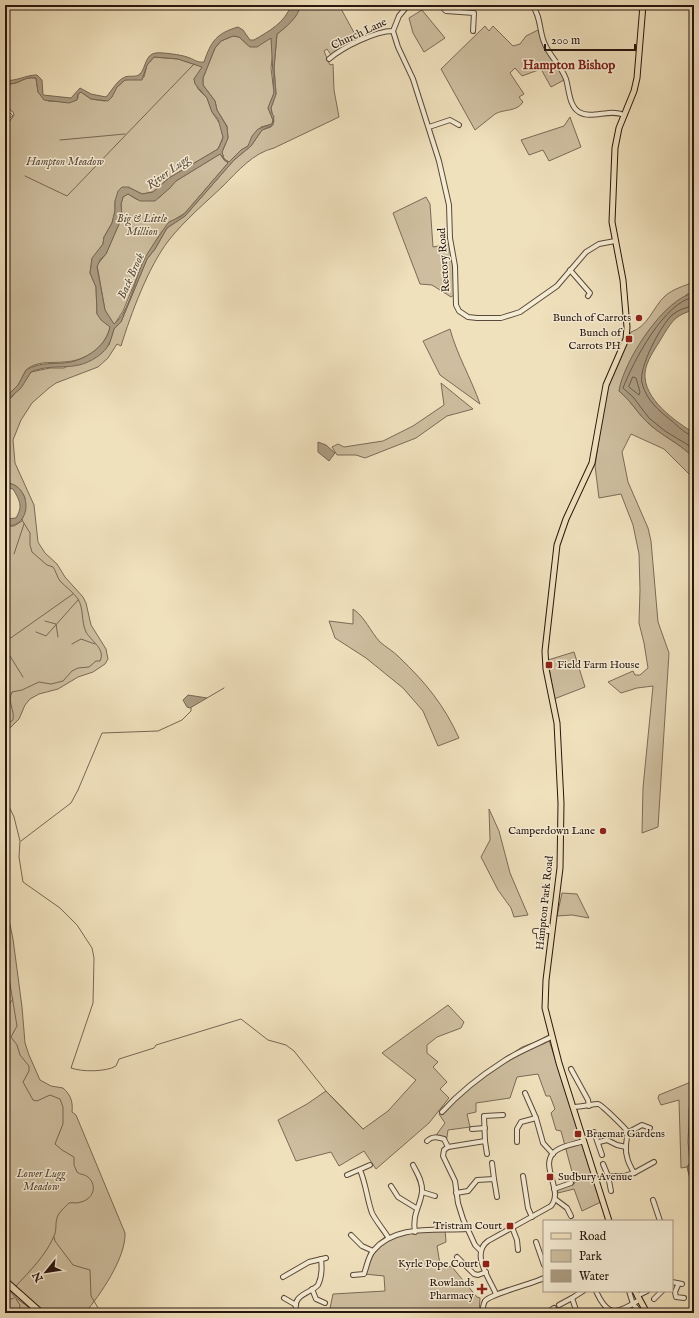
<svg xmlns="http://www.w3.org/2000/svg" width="699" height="1318" viewBox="0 0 699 1318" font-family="'IM FELL English',serif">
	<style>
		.green { fill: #cebe9f; stroke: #7b6a57 }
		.water { fill: #ac9c82; stroke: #776654; fill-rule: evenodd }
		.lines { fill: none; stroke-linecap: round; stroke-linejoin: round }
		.shore { stroke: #6a5948; stroke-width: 1 }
		.stream { stroke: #776654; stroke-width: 1 }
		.minor-casing { stroke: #5a493a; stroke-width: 6 }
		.major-casing { stroke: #28160f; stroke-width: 7 }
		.highway-casing { stroke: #28160f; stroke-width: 8 }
		.minor { stroke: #f5ecd4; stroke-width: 4 }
		.major { stroke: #f0e1bd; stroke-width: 5 }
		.highway { stroke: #f0e1bd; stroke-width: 6 }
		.poi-dot { fill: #8f2418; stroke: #f5ecd4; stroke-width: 1.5 }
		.labels { text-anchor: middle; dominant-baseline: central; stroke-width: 3; stroke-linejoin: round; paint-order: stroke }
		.street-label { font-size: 11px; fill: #28160f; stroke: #f5ecd4 }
		.park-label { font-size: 11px; font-style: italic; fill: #5a483a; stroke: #f5ecd4 }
		.poi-label { font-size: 11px; fill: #28160f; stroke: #f5ecd4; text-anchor: end }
		.water-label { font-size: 12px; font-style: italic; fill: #5d4c3d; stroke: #f5ecd4 }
		.quarter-label { font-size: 13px; font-weight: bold; fill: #7a1f14; stroke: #f5ecd4 }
	</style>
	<rect width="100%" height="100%" fill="#f0e1bd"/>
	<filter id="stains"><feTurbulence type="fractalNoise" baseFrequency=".005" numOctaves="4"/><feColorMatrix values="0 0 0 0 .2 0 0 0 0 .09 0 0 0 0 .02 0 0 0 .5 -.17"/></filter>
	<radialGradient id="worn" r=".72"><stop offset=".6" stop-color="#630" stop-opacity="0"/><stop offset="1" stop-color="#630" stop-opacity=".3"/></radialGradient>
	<!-- green -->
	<g class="green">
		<path d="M300,5H339L358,40L331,55L327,49L324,51L330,65L333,64L334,90L339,117L274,148C253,153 238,171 223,186C205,203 184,221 169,240C148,267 131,314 121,346L117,344L108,358L98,367L56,383L49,388L32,403L21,420L13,440L15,463L34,505L38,542L45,553L57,564L65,577L83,597L86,603L91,625L106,649L108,659L105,664L93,672L78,677L58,689L39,694L30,699L25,705L19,719L5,733V526H14L22,521L25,498C21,489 15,483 5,483V402L12,397L31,372L50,368H64L109,345L114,329L121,322L147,259L155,249L167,228L185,216L234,160L251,146L262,130L271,127L274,121L271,108L276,94L274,68L277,34C285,28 299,16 300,5Z"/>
		<polygon points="422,10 445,38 424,52 413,33 409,18"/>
		<path d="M485,26L489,31L493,26L513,46L520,44L526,36L538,30L544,48L560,70L564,80L551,87L541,69L522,76L515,68L510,73L524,94L519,97L523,102C517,112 503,109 495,114C488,119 482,125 475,130L441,69Z"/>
		<polygon points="233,36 239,37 250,47 271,37 273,51 271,68 274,93 268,108 273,120 272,124 261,127 248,146 241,150 229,162 224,159 222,152 228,138 227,126 217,110 215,101 203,85 203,78 215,48 221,41"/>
		<path d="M154,57L178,59L203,67L194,79L198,89L207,98L212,112L220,124L223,137L218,149L169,178L153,192L142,194L128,187L115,201V211L112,223L104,237L103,244L92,259L90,273L96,287L97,314L110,327C105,348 85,361 64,362C52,363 41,361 30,367C23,371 23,379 18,385C15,389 9,394 5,398V122L10,121L14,115L13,112L5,106V84C21,85 22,76 36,78L38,92L48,101L69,102L78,98V94L81,92L91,99L105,101L117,87L125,80L144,77L147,65Z"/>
		<polygon points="570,117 581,147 549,161 543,150 529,155 521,140 564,126"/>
		<polygon points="220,154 224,160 228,163 185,213 172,221 163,230 145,258 123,311 114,325 105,310 97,265 106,254 122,217 121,204 123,197 128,194 136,199 148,200 160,197 176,181"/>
		<polygon points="426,197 430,204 433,247 449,244 453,264 454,295 451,297 432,285 420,284 393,213"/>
		<path d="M694,282V293L687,294L628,367L619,391C631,401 636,411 646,421C661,436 680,443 694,458V479L664,449L631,434L622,452L628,482L648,528L651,541L658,622L669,653L658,827L642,833L643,788L653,686L637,688L621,693L608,682L633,671L635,675H640L648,668L644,643L639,623L640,590L639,554L633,525L621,494L599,498L595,466L604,404L608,387L631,332C648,327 653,307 665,296C673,289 684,286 694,282Z"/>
		<path d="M450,329C457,355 471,378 480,404L440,375L423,341Z"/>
		<polygon points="441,383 473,409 447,416 416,438 365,458 356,455 337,455 332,447 338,444 344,447 383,441 413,426 444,405"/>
		<path d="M353,609C365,617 370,631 380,642C386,647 394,652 399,657C426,683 444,705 459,738L438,746L423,711L403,688L366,658L335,638L329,621L353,624Z"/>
		<polygon points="574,652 585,687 554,699 548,660"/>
		<polygon points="489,809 499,831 510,873 528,915 514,917 511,908 498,890 481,857 490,840"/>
		<polygon points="562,893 577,894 589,918 572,915 557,916"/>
		<path d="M5,914L9,920L13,939L22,1007L25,1043L29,1055L40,1080L51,1086L63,1088C71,1095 73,1102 72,1112L76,1115L125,1233C126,1258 100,1295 85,1313H45L5,1278Z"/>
		<polygon points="448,1005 464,1022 461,1028 437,1037 427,1045 427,1053 438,1062 433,1067 447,1082 440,1089 449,1098 429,1123 376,1169 364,1151 339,1166 331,1152 296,1161 278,1120 307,1104 326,1091 363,1129 388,1111 416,1080 382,1053"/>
		<polygon points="548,1037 601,1202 582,1211 574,1189 558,1193 557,1189 575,1183 561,1131 556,1130 551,1113 555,1109 550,1096 546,1096 538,1074 517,1077 510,1098 476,1103 476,1112 467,1114 470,1127 448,1130 446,1143 438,1137 437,1134 445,1123 439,1114 448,1103 480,1076 510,1055 522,1047"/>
		<polygon points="691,1082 688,1142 690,1163 687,1167 681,1168 679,1100 661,1105 658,1098 659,1095"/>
		<polygon points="445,1229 446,1242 437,1246 440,1264 452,1267 477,1297 480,1298 479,1313 329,1313 333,1294 385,1291 384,1276 364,1274 373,1251 396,1235"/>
		<polygon points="5,1284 37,1313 5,1313"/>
	</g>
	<!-- water -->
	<g class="water">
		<path d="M291,5H300C300,16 285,28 277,34L274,68L276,94L271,108L272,114L274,116L273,125L262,130L251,146L234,160L185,216L167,228L155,249L147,259L121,322C119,324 115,327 114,329C111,338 110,346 102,353C76,375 56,361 31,372L21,388L5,402V398L18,385L26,370C41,361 54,365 71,362C88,358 107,345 110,327L101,320L97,314L96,287L90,273L92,258L103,244L104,237L112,223L115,211V201L118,191L122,187H128L142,194L153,192L169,178L218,149L222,141L223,137L218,119L212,112L207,98L195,84L194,79L202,67L178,59L154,57L147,65L142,80H125L117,87L112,97L108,101L91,99L81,92L78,94L77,100L69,103L44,100L38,92L36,78C22,76 21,85 5,84V80C16,82 25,75 37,75L42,80L43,95L71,98L80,88L91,94L106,97C112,91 116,81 125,77C130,75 135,78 140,74C146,68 145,54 156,53C161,52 182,55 187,57C194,59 197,63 204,62C211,41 217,33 238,27L243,30L250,40H254C269,31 285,23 291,5ZM233,36L239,37L250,47H257L271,38L274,93L268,108L273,120L272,124L258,129L252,136L248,146L241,150L229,162L224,159L222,152L228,138L227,127L217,110L215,101L203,85V78L215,48L221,41ZM220,154L228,163L185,213C180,218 175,219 169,222C166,225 148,252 145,258C136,274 129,314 114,324L105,310L97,267L100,260L106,254L122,217L121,204L123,197L128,194L140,201H155L170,188L176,181Z"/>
		<path d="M694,293V310C674,315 671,323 661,339C655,349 646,361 645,373C643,399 675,421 694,433V458C680,443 661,436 646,421C636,411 631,401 619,391C623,362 664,298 694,293Z"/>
		<polygon points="318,442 326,445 335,453 329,461 318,452"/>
		<path d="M5,483C32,483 34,528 5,526V519L16,518C23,506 20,501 13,489L5,487Z"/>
		<polygon points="188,695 207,698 190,708 187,707 183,700"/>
		<polygon points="694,1054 694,1196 687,1167 690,1163 689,1110"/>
	</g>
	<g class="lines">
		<!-- shore -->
		<g class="shore">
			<path d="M694,297C664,302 633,362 623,388L633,397L649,418L665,431L688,445L694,452"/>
			<path d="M694,306C686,307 678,310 672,315C661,325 638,368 642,383C647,401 658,410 672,421C678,426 686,435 694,436"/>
			<polygon points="633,377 636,378 640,392 639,395 629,387"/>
			<polyline points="694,1099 692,1141 694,1162"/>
		</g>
		<!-- stream -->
		<g class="stream">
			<polyline points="5,108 13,116 5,120"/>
			<polyline points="60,140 125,134"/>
			<polyline points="25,176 67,196 194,64"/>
			<polyline points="14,554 24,524"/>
			<polyline points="45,621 56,624 58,637"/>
			<polyline points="36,632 46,636 78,600"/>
			<polyline points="5,642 73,594"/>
			<polyline points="72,644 81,639 95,644"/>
			<polyline points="5,648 23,677"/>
			<polyline points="207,698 224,688"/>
			<path d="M5,722H10L13,720C15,710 7,702 12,692L22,690L39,682L51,684L63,681L72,671L78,668L89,667L96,661H100C106,649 91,641 86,632C81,621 84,609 78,599C73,592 66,587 60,581C57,577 56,571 53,567L47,565L32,552L30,545V533L22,520"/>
			<path d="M5,798L14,817L20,841L19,857L23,882L60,908L77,925L92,948L94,958L93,1003L71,1068C82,1072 106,1072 116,1066L119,1059L154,1048L156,1045L241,1019L268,1040L286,1045L294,1051L326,1091L363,1129"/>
			<polyline points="21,841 71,803 78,790 102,733 158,731 182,720 191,711 191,708"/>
			<path d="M5,944L7,950L8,972L17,1026L11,1037L17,1045L20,1055L29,1066V1071L23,1082L33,1100L37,1101L50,1095L60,1099L63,1107V1124L55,1144L62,1150L74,1157V1165L77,1172C80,1175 85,1174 88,1177C98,1186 93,1199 81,1202C77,1204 73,1202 69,1203C65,1207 58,1213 57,1218C55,1224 57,1230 54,1236C46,1255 30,1271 16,1286"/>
			<polyline points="5,1010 13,999"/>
			<polyline points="54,1237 55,1241 73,1265 90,1270 91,1296 101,1313"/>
			<polyline points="7,1287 15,1297 36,1313"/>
			<polyline points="16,1299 20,1305 19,1313"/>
			<polyline points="5,1301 14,1298"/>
		</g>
		<defs>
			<g id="minor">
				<polyline points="408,5 399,16 393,31 398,47 413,79 439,161 449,205 450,238 455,266 456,305 459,311 468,317 477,318 501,318 520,312 557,286 586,252 599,244 615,241"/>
				<polyline points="440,5 446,11 474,13 473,31"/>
				<path d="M532,5C541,16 539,30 544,42C549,56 561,65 566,79C569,89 569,106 579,112C592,120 610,108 624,115"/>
				<path d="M329,59C343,47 375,31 393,31"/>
				<polyline points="429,127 450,120 459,125"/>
				<polyline points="570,270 590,293 588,296"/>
				<polyline points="535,931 552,931"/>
				<polyline points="539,937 539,931"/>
				<polyline points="571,1069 588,1100 589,1106"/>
				<polyline points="525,1093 536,1118 543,1143 553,1154"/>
				<path d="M574,1107C581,1107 593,1104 598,1104C601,1104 625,1128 627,1131C628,1136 626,1141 626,1146C625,1156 629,1164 634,1173L654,1162"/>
				<path d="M442,1112C460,1092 482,1075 504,1061C519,1051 536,1045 551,1037"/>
				<polyline points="472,1129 485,1128"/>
				<polyline points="594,1132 602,1155"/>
				<polyline points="627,1133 642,1125 650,1128"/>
				<path d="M427,1141C432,1136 437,1137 444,1139L448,1147"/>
				<polyline points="485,1141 484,1116 503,1115"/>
				<polyline points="517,1142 517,1129 521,1122 536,1118"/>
				<polyline points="599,1142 607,1140 617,1145 626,1147"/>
				<polyline points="492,1163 494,1179"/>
				<polyline points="603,1164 608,1176 611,1191"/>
				<path d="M413,1165C417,1173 423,1182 422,1192C420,1207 412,1214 415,1232"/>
				<path d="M360,1170C366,1184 367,1199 372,1213C376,1221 383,1229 388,1237"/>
				<polyline points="347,1175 370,1165"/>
				<polyline points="523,1176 528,1208 532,1217"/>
				<polyline points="608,1176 624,1176 634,1173"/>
				<polyline points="391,1186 398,1197 416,1208"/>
				<polyline points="554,1189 571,1183"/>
				<polyline points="422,1192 435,1196"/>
				<polyline points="456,1193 468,1191 477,1180 494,1179 497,1197"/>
				<polyline points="555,1199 567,1208 571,1216"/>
				<polyline points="653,1200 660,1221"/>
				<polyline points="512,1227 517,1240 518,1250"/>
				<polyline points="351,1235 362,1246 373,1251"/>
				<polyline points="536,1242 544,1265"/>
				<polyline points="481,1251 475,1245 463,1219 458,1203 455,1181 443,1156 444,1150 448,1147 485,1141 487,1154"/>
				<polyline points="457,1257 474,1274 478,1275 486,1272"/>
				<path d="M353,1275L364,1274C367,1266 368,1257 373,1251C395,1224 436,1231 467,1229"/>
				<polyline points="283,1277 309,1262 326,1258"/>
				<polyline points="672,1282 682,1284"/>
				<polyline points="678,1285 675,1292 676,1297 684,1298"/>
				<polyline points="312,1289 316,1299 325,1303"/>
				<path d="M596,1291C608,1318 617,1314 639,1300"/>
				<polyline points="629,1291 633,1304 641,1313"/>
				<path d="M496,1294C490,1279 470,1254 488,1241L551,1206C565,1190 536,1163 557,1150C565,1145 575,1144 584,1141"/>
				<polyline points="637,1296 647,1291"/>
				<polyline points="284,1298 296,1305"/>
				<polyline points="654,1299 662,1291"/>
				<polyline points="559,1305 572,1298"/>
				<path d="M297,1313C290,1294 312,1293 318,1285C322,1277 322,1267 321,1259"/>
				<path d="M482,1313C483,1309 483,1304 485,1301C490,1294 532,1284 544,1278"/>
				<polyline points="547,1313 554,1308"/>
				<polyline points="577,1313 572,1298 583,1291"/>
			</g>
			<g id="major">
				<polyline points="609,1221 559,1063 545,1008 546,980 560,868 561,803 557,723 546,669 545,651 557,545 566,519 592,463 606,385 626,339 627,327 623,280 612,222 615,148 619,128 634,91 637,78 643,5"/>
				<polyline points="635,1291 647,1313"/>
			</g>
			<polyline id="highway" points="5,1281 41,1313"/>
		</defs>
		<!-- minor casing -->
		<use href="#minor" class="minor-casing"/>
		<!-- major casing -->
		<use href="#major" class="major-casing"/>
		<!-- highway casing -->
		<use href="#highway" class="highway-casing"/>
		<!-- minor -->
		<use href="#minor" class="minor"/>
		<!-- major -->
		<use href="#major" class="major"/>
		<!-- highway -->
		<use href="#highway" class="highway"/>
	</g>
	<!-- markers -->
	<g class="poi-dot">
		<circle cx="639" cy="318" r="4"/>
		<rect x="625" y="335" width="8" height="8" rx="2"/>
		<rect x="545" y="661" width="8" height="8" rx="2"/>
		<circle cx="603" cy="831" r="4"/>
		<rect x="574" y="1130" width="8" height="8" rx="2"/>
		<rect x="546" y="1173" width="8" height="8" rx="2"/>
		<rect x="506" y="1222" width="8" height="8" rx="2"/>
		<rect x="482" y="1260" width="8" height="8" rx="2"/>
		<path d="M480 1283h4v4h4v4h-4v4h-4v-4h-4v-4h4z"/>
	</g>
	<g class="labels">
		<!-- street labels -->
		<g class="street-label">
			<text transform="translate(359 34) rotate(-25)">Church Lane</text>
			<text transform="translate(444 260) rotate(-94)">Rectory Road</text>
			<text transform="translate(545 903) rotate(-84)">Hampton Park Road</text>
		</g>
		<!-- park labels -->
		<g class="park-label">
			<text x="65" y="162">Hampton Meadow</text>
			<text x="142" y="219">Big &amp; Little<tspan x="142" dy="13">Million</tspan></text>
			<text x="41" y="1174">Lower Lugg<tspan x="41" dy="13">Meadow</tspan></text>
		</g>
		<!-- poi labels -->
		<g class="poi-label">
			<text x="631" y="318">Bunch of Carrots</text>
			<text x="621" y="333">Bunch of<tspan x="621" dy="13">Carrots PH</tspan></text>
			<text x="557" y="665" text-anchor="start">Field Farm House</text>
			<text x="595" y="831">Camperdown Lane</text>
			<text x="586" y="1134" text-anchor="start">Braemar Gardens</text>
			<text x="558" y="1177" text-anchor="start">Sudbury Avenue</text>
			<text x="502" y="1226">Tristram Court</text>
			<text x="478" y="1264">Kyrle Pope Court</text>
			<text x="474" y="1283">Rowlands<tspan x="474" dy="13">Pharmacy</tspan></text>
		</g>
		<!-- water labels -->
		<g class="water-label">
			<text transform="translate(168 172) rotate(-36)">River Lugg</text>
			<text transform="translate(131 276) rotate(-66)">Back Brook</text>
		</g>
		<!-- quarter labels -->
		<g class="quarter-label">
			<text x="569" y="65">Hampton Bishop</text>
		</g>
	</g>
	<!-- margin -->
	<rect width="699" height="1318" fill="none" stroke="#f0e1bd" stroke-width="20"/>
	<rect x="6" y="6" width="687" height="1306" fill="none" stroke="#28160f" stroke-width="2"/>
	<rect x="10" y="10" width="679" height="1298" fill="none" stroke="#28160f"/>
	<!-- legend -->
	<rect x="543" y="1220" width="130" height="72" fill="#f5ecd4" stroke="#a39685"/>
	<rect x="551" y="1233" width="20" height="6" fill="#f0e1bd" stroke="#a39685"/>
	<text x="579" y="1240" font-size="12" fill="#28160f">Road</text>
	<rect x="551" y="1250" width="20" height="12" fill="#cebe9f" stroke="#a39685"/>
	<text x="579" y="1260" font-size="12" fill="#28160f">Park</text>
	<rect x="551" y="1270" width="20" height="12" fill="#ac9c82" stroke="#a39685"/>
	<text x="579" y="1280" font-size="12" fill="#28160f">Water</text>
	<!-- north arrow -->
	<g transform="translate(46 1272) rotate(240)" stroke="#f5ecd4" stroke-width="3" paint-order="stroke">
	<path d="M0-3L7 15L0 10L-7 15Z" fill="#28160f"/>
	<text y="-6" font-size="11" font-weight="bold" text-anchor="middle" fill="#28160f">N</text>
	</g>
	<!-- scale -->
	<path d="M545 44v6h90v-6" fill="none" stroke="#28160f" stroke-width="2"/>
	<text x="551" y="44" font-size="12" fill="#28160f" stroke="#f5ecd4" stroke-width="3" paint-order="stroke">200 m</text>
	<rect width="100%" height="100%" filter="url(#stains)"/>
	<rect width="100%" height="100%" fill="url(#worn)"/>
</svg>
